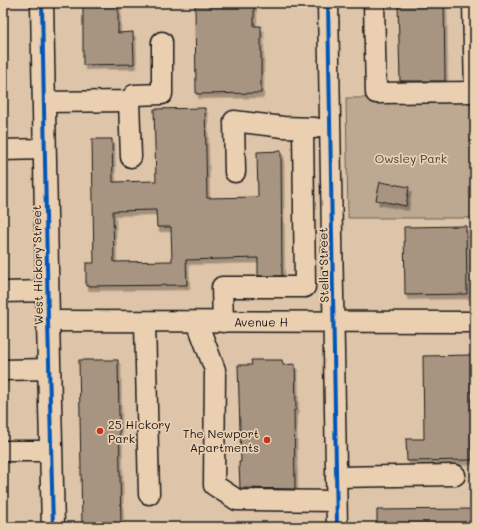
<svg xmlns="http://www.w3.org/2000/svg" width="478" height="530" viewBox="0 0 478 530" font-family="Mali,sans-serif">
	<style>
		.green { fill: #bda891; stroke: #6c6256 }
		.building { fill: #a79581; stroke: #1c1c1c; fill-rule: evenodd; filter: url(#shadow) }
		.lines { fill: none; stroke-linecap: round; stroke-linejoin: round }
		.minor-casing { stroke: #1c1c1c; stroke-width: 23 }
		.major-casing { stroke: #1c1c1c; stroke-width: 25 }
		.minor { stroke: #eacfb1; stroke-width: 20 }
		.major { stroke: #eacfb1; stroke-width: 22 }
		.cycleway-casing { stroke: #eacfb1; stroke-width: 6 }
		.cycleway { stroke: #0057b8; stroke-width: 4 }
		.poi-dot { fill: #c8321e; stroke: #eacfb1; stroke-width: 1.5 }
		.labels { text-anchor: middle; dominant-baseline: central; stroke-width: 3.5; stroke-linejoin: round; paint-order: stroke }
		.park-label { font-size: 12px; fill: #443f39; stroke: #eacfb1 }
		.street-label { font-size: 12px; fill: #1c1c1c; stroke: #eacfb1 }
		.poi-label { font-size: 12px; fill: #1c1c1c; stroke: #eacfb1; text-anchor: start }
	</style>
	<defs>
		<filter id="shadow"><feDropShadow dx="2.5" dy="4.5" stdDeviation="0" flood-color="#0004"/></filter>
	</defs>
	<rect width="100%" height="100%" fill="#dec4a8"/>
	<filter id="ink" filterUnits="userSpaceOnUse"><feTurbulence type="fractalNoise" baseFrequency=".025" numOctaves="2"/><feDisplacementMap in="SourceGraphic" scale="8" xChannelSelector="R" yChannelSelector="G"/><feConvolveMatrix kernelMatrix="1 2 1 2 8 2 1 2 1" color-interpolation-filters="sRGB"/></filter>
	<g filter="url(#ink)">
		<!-- green -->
		<polygon class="green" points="475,97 474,218 348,218 346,98"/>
		<!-- building -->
		<g class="building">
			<polygon points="83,3 118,3 118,33 133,32 134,64 83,65"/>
			<polygon points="195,3 254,3 254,26 261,26 261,93 196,94"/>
			<polygon points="398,3 444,3 445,81 400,81"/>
			<path d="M205,108L207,198L258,197L257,152L281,151L282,276H258V258L186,260L187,285L86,286V263H94L92,139H112L113,182L156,181L154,109ZM156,210L157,227H171L172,261L114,262L113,211Z"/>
			<polygon points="380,182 409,187 406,206 376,200"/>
			<polygon points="466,226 467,294 405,295 404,227"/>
			<polygon points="472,355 472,460 407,461 406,439 424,439 423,356"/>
			<polygon points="79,360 118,360 121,527 82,527"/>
			<polygon points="251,360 282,360 283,365 295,364 296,410 294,410 295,489 240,488 239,462 241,462 238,365 252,365"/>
			<polygon points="472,509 472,527 377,527 377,510"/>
		</g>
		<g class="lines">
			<defs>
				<g id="minor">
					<polyline points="328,3 337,527"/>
					<polyline points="374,3 376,93 475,92"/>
					<polyline points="473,3 475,92"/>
					<polyline points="129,101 131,157"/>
					<polyline points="44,102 129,101 134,95 162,94 162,42"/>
					<polyline points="3,150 45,149"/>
					<polyline points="235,172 234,121 283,127 315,128"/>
					<polyline points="3,292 47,291"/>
					<path id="s1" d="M48,321L475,322"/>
					<polyline points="145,322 149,494"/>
					<polyline points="197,322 215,370 214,485 237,500 336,501"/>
					<polyline points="223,322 222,287 305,287 303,129"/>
					<polyline points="3,370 49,369"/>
					<polyline points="3,451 51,451"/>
					<polyline points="336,477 455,475"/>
				</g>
				<polyline id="major" points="42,3 48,321 53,527"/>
			</defs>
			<!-- minor casing -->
			<use href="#minor" class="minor-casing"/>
			<!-- major casing -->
			<use href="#major" class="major-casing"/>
			<!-- minor -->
			<use href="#minor" class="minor"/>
			<!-- major -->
			<use href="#major" class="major"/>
			<defs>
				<g id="cycleway">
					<polyline points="42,3 48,321 53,527"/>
					<polyline points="328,3 337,527"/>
				</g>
			</defs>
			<!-- cycleway casing -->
			<use href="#cycleway" class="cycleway-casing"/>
			<!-- cycleway -->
			<use href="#cycleway" class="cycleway"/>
		</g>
	</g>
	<!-- markers -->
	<g class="poi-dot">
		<circle cx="100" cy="431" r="4"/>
		<circle cx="267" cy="440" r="4"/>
	</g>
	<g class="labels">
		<!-- park labels -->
		<g class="park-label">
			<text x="411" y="158">Owsley Park</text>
		</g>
		<!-- street labels -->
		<g class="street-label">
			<text transform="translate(37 265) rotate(-91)">West Hickory Street</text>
			<text transform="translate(323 265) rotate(-91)">Stella Street</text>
			<text stroke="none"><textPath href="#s1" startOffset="213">Avenue H</textPath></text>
		</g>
		<!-- poi labels -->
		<g class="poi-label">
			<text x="108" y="424">25 Hickory<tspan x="108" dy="14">Park</tspan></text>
			<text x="259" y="433" text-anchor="end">The Newport<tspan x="259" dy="14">Apartments</tspan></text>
		</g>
	</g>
	<!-- margin -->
	<rect width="478" height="530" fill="none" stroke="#eacfb1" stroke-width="16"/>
	<rect x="8" y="8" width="462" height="514" fill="none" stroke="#1c1c1c" stroke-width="1.5" filter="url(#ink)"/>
</svg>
